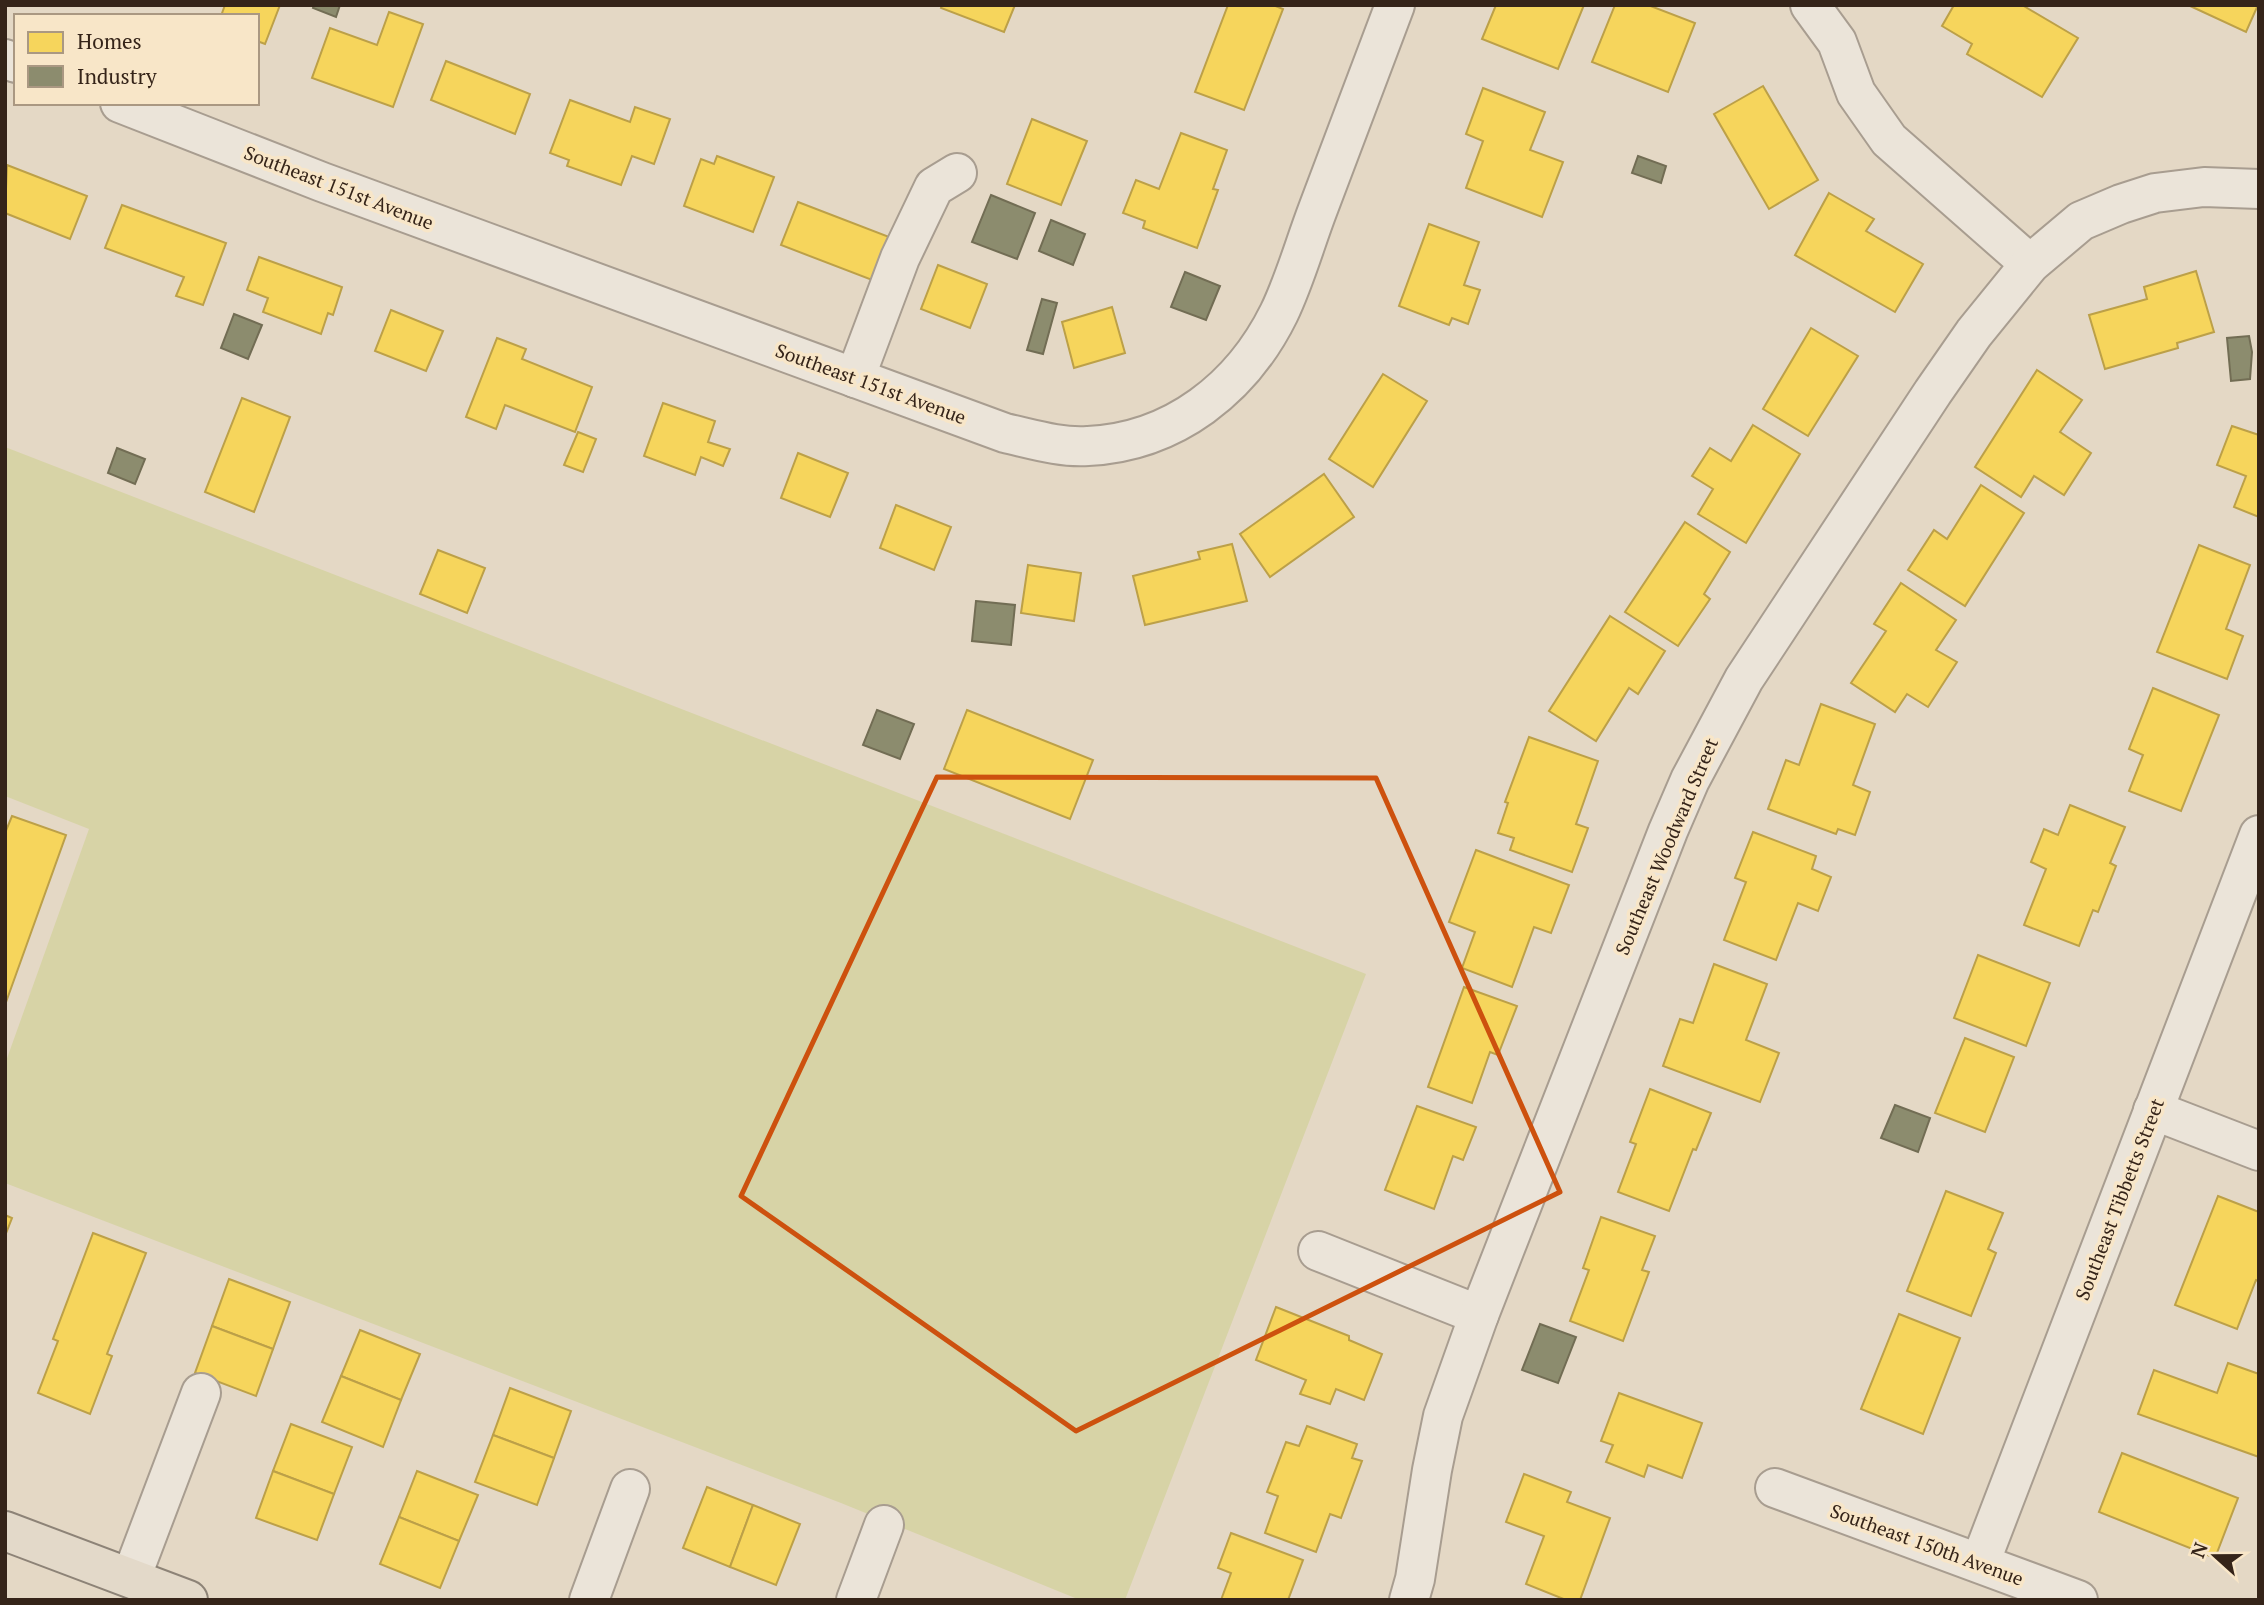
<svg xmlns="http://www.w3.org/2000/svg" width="2264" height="1605" viewBox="0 0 2264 1605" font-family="'PT Serif',serif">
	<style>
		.green { fill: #d7d3a6 }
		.homes { fill: #f6d55c; stroke: #bca048; stroke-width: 2 }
		.industry { fill: #8c8c6e; stroke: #726d54; stroke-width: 2 }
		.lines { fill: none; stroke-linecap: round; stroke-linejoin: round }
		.minor-casing { stroke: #a89d90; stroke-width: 42 }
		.major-casing { stroke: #8d8377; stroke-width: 42 }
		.minor { stroke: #ebe4d9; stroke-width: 38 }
		.major { stroke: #e3d9c9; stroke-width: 38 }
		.marked { fill: none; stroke: #cd510e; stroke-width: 5; stroke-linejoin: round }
		.labels { text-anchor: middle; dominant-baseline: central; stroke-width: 7; stroke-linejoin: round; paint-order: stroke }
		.street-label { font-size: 19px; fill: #352419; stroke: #f8e6c8 }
	</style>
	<rect width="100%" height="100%" fill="#e4d8c5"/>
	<!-- green -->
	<polygon class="green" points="5,447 1366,974 1125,1600 1080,1600 841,1503 5,1183 5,1064 89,829 5,796"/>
	<!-- homes -->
	<g class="homes">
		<polygon points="225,5 280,5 265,44 257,41 257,16 221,16"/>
		<polygon points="942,5 1015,5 1004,32 941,8"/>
		<polygon points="1228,5 1273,5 1283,9 1244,110 1195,92"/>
		<polygon points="1496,5 1584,5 1558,69 1482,39"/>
		<polygon points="1615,5 1648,5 1695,23 1668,92 1592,62"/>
		<polygon points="1954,5 2022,5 2078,38 2042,97 1967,54 1972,44 1942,26"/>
		<polygon points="2188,5 2258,5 2246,32"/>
		<polygon points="389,12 423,24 393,107 312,78 330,28 377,45"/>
		<polygon points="446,61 530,94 515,134 431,100"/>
		<polygon points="1763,86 1818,180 1769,209 1714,114"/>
		<polygon points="1483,88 1545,112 1530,150 1563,162 1542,217 1466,188 1483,141 1466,134"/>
		<polygon points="570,100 630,122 635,107 670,119 654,164 632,156 621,185 567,166 569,160 550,153"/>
		<polygon points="1032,119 1087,141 1061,205 1007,184"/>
		<polygon points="1181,133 1227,150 1213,189 1218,190 1197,248 1143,228 1145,221 1123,213 1136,180 1159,189"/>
		<polygon points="717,156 774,177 753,232 684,206 701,159 714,164"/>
		<polygon points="7,165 87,196 70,239 5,213"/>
		<polygon points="1829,193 1874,219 1866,231 1923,264 1895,312 1795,255"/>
		<polygon points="798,202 897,240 880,283 781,245"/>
		<polygon points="122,205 226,243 203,305 176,296 184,277 105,248"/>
		<polygon points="1429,224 1479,242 1464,285 1480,290 1468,324 1452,318 1449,325 1399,306"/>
		<polygon points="259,257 342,287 333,315 328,313 321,334 263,312 268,298 247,290"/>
		<polygon points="938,265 987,284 970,328 921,309"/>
		<polygon points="2196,271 2214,332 2177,343 2178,348 2105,369 2089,315 2147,299 2144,287"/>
		<polygon points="1112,307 1125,353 1074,368 1062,322"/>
		<polygon points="391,310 443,331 426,371 375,351"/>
		<polygon points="1811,328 1858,356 1808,436 1763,409"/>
		<polygon points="497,338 526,349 522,359 592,387 575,432 505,405 496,429 466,417"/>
		<polygon points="2037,370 2082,400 2060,432 2091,453 2064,495 2034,476 2021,497 1975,467"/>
		<polygon points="1383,374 1427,401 1373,487 1329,459"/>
		<polygon points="242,398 290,417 254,512 205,492"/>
		<polygon points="663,403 715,421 708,442 730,449 723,466 701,457 695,475 644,456"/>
		<polygon points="1753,425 1800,454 1746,543 1698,514 1713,489 1692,476 1710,448 1731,461"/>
		<polygon points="2232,426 2259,435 2259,517 2234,507 2246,476 2217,465"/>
		<polygon points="578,432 596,439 583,472 564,465"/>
		<polygon points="798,453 848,473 830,517 781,498"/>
		<polygon points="1324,474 1354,517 1270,577 1240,534"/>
		<polygon points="1981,485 2024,513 1965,606 1908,570 1934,530 1947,539"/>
		<polygon points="896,505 951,527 934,570 880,548"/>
		<polygon points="1685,522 1730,552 1704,594 1710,599 1678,646 1625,612"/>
		<polygon points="1232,544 1247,601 1145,625 1133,576 1200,559 1198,552"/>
		<polygon points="2199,545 2250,565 2226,629 2243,636 2227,679 2157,652"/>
		<polygon points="438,550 485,568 467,613 420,594"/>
		<polygon points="1028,565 1081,573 1074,621 1021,613"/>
		<polygon points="1901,583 1956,620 1936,650 1957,662 1928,707 1907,694 1895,712 1851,683 1886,631 1874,624"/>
		<polygon points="1610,616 1665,651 1638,694 1629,688 1596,741 1549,711"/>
		<polygon points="2153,688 2219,715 2181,811 2129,791 2143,755 2129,749"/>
		<polygon points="1821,704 1875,724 1853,785 1870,792 1855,835 1838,829 1836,834 1768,809 1786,760 1799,765"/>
		<polygon points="967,710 1093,760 1070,819 944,769"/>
		<polygon points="1529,737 1598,761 1576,824 1588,828 1572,872 1510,850 1514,838 1498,833 1508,803 1505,802"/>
		<polygon points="2070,805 2125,827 2110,863 2116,866 2098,912 2093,910 2079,946 2024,925 2046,869 2031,862 2044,829 2058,835"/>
		<polygon points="12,816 66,835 5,1005 5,833"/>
		<polygon points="1753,832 1816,856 1812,869 1831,877 1818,911 1798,903 1776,960 1724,940 1746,882 1735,878"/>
		<polygon points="1476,850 1569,885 1551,933 1534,927 1512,987 1462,968 1475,932 1449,922"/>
		<polygon points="1978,955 2050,983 2026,1046 1954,1018"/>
		<polygon points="1714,964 1767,984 1746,1040 1779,1053 1760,1102 1663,1066 1680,1019 1693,1023"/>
		<polygon points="1464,987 1517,1006 1498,1055 1490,1052 1472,1103 1428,1087"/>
		<polygon points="1965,1038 2014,1057 1985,1132 1935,1113"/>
		<polygon points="1650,1089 1711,1113 1696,1150 1693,1149 1669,1211 1618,1192 1636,1144 1630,1142"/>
		<polygon points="1417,1106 1476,1127 1463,1160 1453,1156 1434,1209 1385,1190"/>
		<polygon points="1946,1191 2003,1213 1988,1249 1996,1253 1971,1316 1907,1291"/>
		<polygon points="2218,1196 2259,1212 2259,1281 2256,1280 2237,1329 2175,1305"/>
		<polygon points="5,1215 12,1218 5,1236"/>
		<polygon points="1601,1217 1655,1236 1642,1270 1649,1272 1623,1341 1570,1321 1589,1270 1583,1268"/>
		<polygon points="93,1233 146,1253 107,1354 112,1356 90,1414 38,1393 58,1341 53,1339"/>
		<polygon points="229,1279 290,1302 273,1349 212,1326"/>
		<polygon points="1276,1307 1349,1336 1349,1340 1382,1354 1364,1400 1336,1389 1330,1404 1300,1394 1306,1380 1256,1360"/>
		<polygon points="1899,1314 1960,1338 1923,1434 1861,1409"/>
		<polygon points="212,1326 273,1349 256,1396 195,1373"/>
		<polygon points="360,1330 420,1354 401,1400 341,1376"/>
		<polygon points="2228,1363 2259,1374 2259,1457 2138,1414 2154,1370 2217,1393"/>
		<polygon points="341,1376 401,1400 383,1447 322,1422"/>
		<polygon points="510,1388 571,1411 554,1458 493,1435"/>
		<polygon points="1619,1393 1702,1423 1682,1478 1648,1465 1644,1477 1606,1462 1613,1445 1601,1441"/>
		<polygon points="291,1424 352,1447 334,1494 273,1471"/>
		<polygon points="1307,1426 1357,1444 1352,1458 1362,1461 1341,1518 1330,1514 1316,1552 1265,1533 1278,1496 1267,1492 1286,1442 1299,1446"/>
		<polygon points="493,1435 554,1458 537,1505 475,1482"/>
		<polygon points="2122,1453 2238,1498 2215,1558 2099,1512"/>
		<polygon points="273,1471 334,1494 317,1540 256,1518"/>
		<polygon points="417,1471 478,1495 459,1541 399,1517"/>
		<polygon points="1524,1474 1571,1492 1567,1502 1610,1518 1580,1600 1566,1600 1526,1584 1544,1536 1506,1522"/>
		<polygon points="707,1487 753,1505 730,1567 683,1548"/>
		<polygon points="753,1505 800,1524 776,1585 730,1567"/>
		<polygon points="399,1517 459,1541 440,1588 380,1564"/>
		<polygon points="1231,1533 1303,1560 1288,1600 1221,1600 1231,1573 1218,1568"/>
	</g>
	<!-- industry -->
	<g class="industry">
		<polygon points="314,5 340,5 336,17 313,8"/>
		<polygon points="1638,156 1666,166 1661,183 1632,173"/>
		<polygon points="991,195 1035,213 1017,259 972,242"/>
		<polygon points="1051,220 1085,234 1073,265 1039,251"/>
		<polygon points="1185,272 1220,286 1206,320 1171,307"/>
		<polygon points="1042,299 1057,303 1043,354 1027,350"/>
		<polygon points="234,314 262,325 248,359 221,348"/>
		<polygon points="2249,336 2252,352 2250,379 2231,381 2227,338"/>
		<polygon points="117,448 145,459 135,484 108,473"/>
		<polygon points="976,601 1015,605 1011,645 972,641"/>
		<polygon points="877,710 914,724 900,759 863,745"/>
		<polygon points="1895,1105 1930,1118 1918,1152 1881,1138"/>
		<polygon points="1540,1324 1576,1337 1558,1383 1522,1370"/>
	</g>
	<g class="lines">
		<defs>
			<g id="minor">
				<polyline points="1810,5 1837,42 1856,93 1889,140 2030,264"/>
				<polyline points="5,59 16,63"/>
				<path d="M120,103L322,182L1005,433C1032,439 1061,448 1088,446C1174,442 1242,388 1279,313C1295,280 1305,243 1318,209C1344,141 1369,73 1395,5"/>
				<polyline points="855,378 900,258 934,187 957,173"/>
				<polyline points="2153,1110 2259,1151"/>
				<polyline points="1318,1251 1479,1315"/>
				<polyline points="1775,1488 2078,1600"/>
				<polyline points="1980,1563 2259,835"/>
				<polyline points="131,1578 201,1393"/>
				<polyline points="589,1600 630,1489"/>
				<polyline points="856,1600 884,1525"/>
				<polyline points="1409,1600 1415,1579 1432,1470 1443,1416 1479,1315 1668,831 1690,780 1744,679 1933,392 1974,333 2030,264 2081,221 2121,204 2155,193 2204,187 2259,189"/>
			</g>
			<polyline id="major" points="5,1531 188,1600"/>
		</defs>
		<!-- minor casing -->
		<use href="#minor" class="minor-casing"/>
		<!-- major casing -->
		<use href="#major" class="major-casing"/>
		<!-- minor -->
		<use href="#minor" class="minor"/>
		<!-- major -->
		<use href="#major" class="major"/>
	</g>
	<!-- marked area -->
	<path class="marked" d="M937,777L1376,778L1560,1192L1076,1431L741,1196Z"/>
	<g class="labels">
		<!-- street labels -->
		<g class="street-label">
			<text transform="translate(339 187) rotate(21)">Southeast 151st Avenue</text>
			<text transform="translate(871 383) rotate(20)">Southeast 151st Avenue</text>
			<text transform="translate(1666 846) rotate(-67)">Southeast Woodward Street</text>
			<text transform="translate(2119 1199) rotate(-69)">Southeast Tibbetts Street</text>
			<text transform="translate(1927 1544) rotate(20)">Southeast 150th Avenue</text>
		</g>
	</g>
	<!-- border -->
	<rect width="2264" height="1605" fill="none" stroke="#352419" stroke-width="14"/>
	<!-- legend -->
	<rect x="14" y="14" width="245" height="91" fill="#f8e6c8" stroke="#aa9882" stroke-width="2"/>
	<rect x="28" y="32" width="35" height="21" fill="#f6d55c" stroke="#aa9882" stroke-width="2"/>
	<text x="77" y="49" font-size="21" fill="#352419">Homes</text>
	<rect x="28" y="66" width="35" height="21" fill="#8c8c6e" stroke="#aa9882" stroke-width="2"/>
	<text x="77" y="84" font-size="21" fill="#352419">Industry</text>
	<!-- north arrow -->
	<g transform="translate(2215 1556) rotate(291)" stroke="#f8e6c8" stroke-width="5" paint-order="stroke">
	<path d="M0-5L12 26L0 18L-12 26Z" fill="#352419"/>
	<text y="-10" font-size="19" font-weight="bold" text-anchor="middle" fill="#352419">N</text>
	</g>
</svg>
